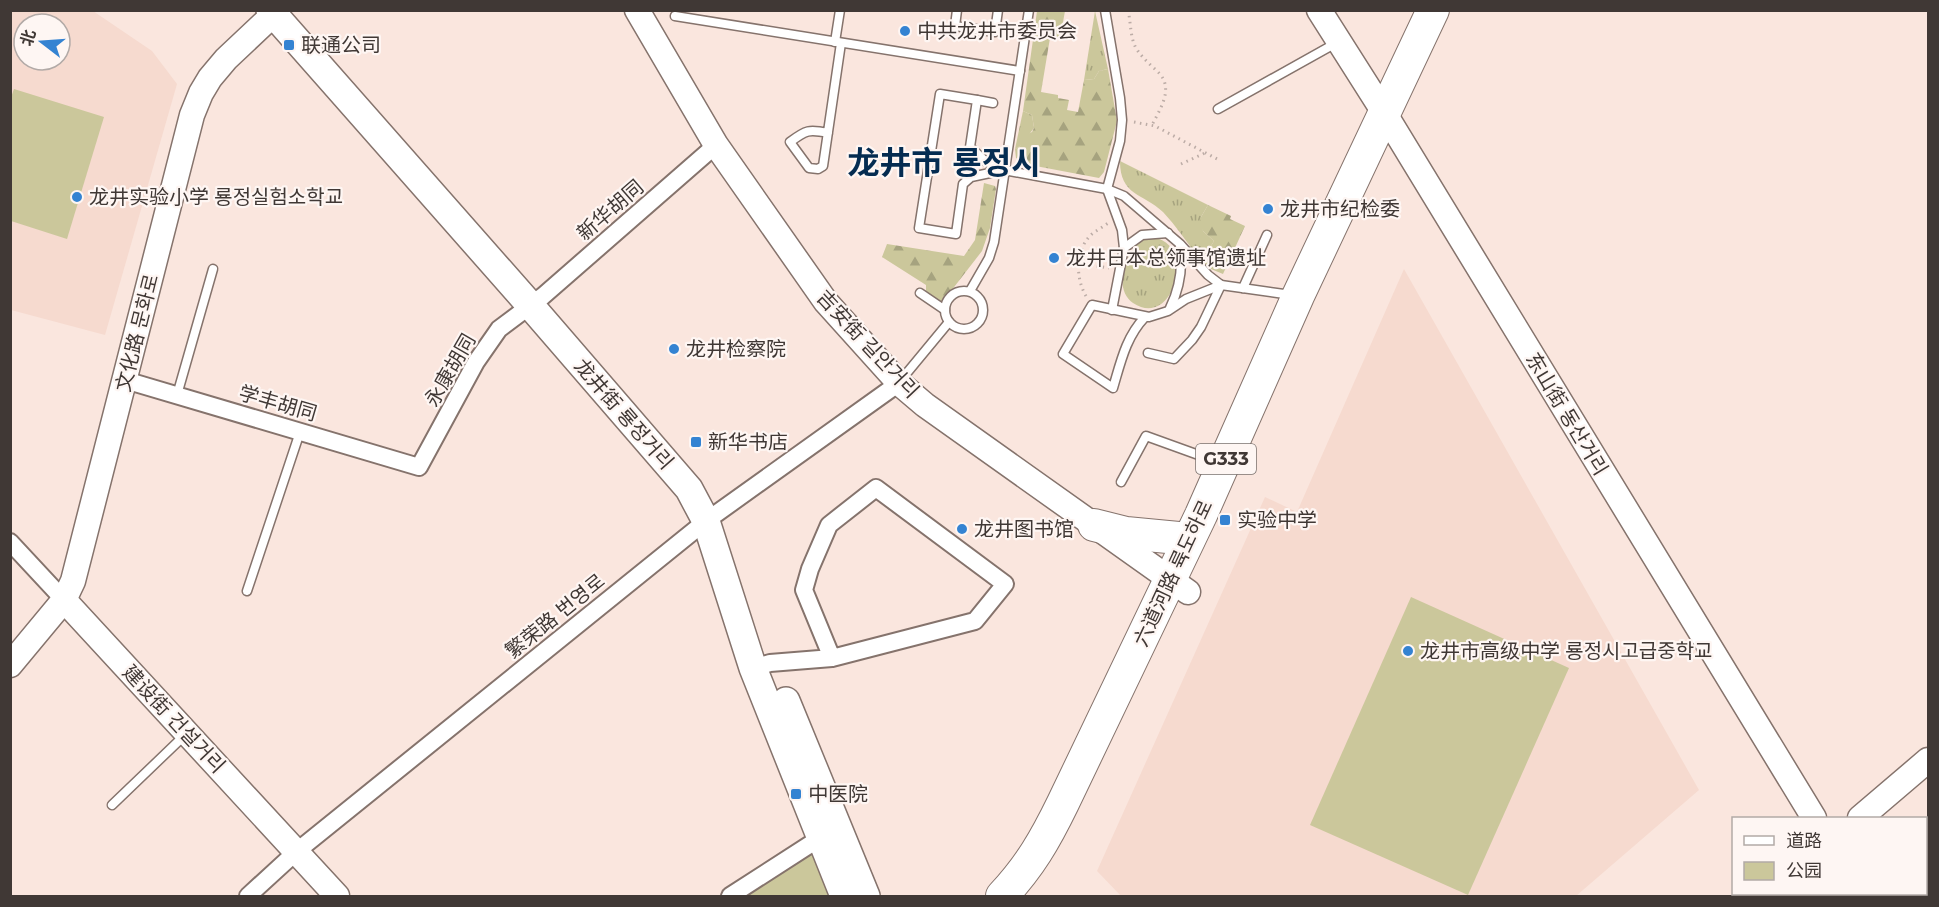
<svg xmlns="http://www.w3.org/2000/svg" width="1939" height="907" viewBox="0 0 1939 907" font-family="Montserrat,'Noto Sans SC','Noto Sans KR',sans-serif">
	<style>
		.built { fill: #f6dacf; fill-rule: evenodd }
		.grass { fill: url(#grass-tufts) }
		.forest { fill: url(#forest-firs) }
		.green { fill: #cbc79b }
		.lines { fill: none; stroke-linecap: round; stroke-linejoin: round }
		.lane-casing { stroke: #85736c; stroke-width: 11 }
		.street-casing { stroke: #85736c; stroke-width: 20 }
		.secondary-casing { stroke: #85736c; stroke-width: 27 }
		.primary-casing { stroke: #85736c; stroke-width: 30 }
		.highway-casing { stroke: #85736c; stroke-width: 34 }
		.path { stroke: #bcaca6; stroke-width: 3; stroke-dasharray: 1.5 4.5; stroke-linecap: butt }
		.lane { stroke: #fff; stroke-width: 8 }
		.street { stroke: #fff; stroke-width: 16 }
		.secondary { stroke: #fff; stroke-width: 24 }
		.primary { stroke: #fff; stroke-width: 27 }
		.highway { stroke: #fff; stroke-width: 32 }
		.poi-dot { fill: #3483d2; stroke: #fef6f3; stroke-width: 2 }
		.labels { text-anchor: middle; dominant-baseline: central; stroke-width: 4.5; stroke-linejoin: round; paint-order: stroke }
		.shield { fill: #fef6f3; stroke: #79716e; stroke-width: 1.5 }
		.shield-label { font-size: 18px; font-weight: bold; fill: #403835 }
		.poi-label { font-size: 20px; fill: #403835; stroke: #fef6f3; text-anchor: start }
		.street-label { font-size: 20px; fill: #403835; stroke: #fef6f3 }
		.town-label { font-size: 32px; font-weight: bold; fill: #052c51; stroke: #fef6f3 }
	</style>
	<defs>
		<pattern id="grass-tufts" width="24" height="20" patternUnits="userSpaceOnUse" patternTransform="scale(1.5)"><rect width="24" height="20" fill="#cbc79b"/><path d="M3 7l-1-3M5 7V3M7 7l1-3M15 17l-1-3M17 17v-4M19 17l1-3" fill="none" stroke="#a6a37f"/></pattern>
		<pattern id="forest-firs" width="22" height="20" patternUnits="userSpaceOnUse" patternTransform="scale(1.5)"><rect width="22" height="20" fill="#cbc79b"/><path d="M5 1l3.5 6h-7zM16 11l3.5 6h-7z" fill="#a6a37f"/></pattern>
	</defs>
	<rect width="100%" height="100%" fill="#fae6de"/>
	<!-- built -->
	<g class="built">
		<path d="M10,11H93L152,51L177,84L105,335L11,310ZM24,24H60V60H24Z"/>
		<polygon points="1404,269 1699,790 1576,896 1121,896 1097,871 1265,497 1297,512"/>
	</g>
	<!-- grass -->
	<g class="grass">
		<polygon points="1095,11 1108,69 1099,71 1094,79 1084,80"/>
		<polygon points="1023,111 1032,115 1034,128 1020,146 1015,149"/>
		<path d="M1120,161L1208,205L1201,217L1203,231L1214,241L1201,262C1189,245 1177,227 1163,212C1143,193 1120,196 1120,161Z"/>
		<path d="M1148,237C1199,237 1175,331 1133,303C1111,288 1127,245 1148,237Z"/>
	</g>
	<!-- forest -->
	<g class="forest">
		<polygon points="1037,11 1065,11 1060,39 1050,38 1041,92 1058,95 1058,98 1069,100 1067,110 1078,112 1084,80 1094,79 1099,71 1108,69 1117,121 1104,172 1099,178 1025,164 1016,158 1015,149 1020,146 1023,136 1032,132 1034,128 1032,115 1023,111"/>
		<polygon points="984,183 995,186 996,189 990,228 982,251 941,304 926,293 926,285 882,257 887,244 964,256 975,240"/>
		<polygon points="1208,205 1231,216 1230,219 1245,226 1223,274 1206,267 1201,262 1214,241 1203,231 1199,224 1201,217"/>
	</g>
	<!-- green -->
	<g class="green">
		<polygon points="14,89 104,117 67,239 11,221 10,100"/>
		<polygon points="1411,597 1569,668 1468,895 1310,825"/>
		<polygon points="817,849 842,896 745,896"/>
	</g>
	<g class="lines">
		<defs>
			<g id="lane">
				<polyline points="957,10 955,26 995,32 998,10"/>
				<polyline points="1105,10 1120,98 1122,120 1120,141 1107,189 1122,230 1124,248 1112,310"/>
				<polyline points="675,16 1020,71"/>
				<polyline points="835,42 840,10"/>
				<polyline points="977,100 993,103"/>
				<polyline points="1218,109 1338,42"/>
				<path d="M828,133C809,129 806,130 790,142L809,168L818,169L823,166L841,43"/>
				<polyline points="1004,170 971,177 963,184 956,234 919,228 940,94 977,100 970,147 985,161 1004,170 1107,189 1124,196 1180,244 1208,275 1221,285"/>
				<polyline points="1124,248 1142,235 1168,233"/>
				<polyline points="1243,288 1267,235"/>
				<circle cx="964" cy="310" r="19"/>
				<polyline points="970,291 989,258 994,242 1029,10"/>
				<polyline points="920,293 945,310"/>
				<path d="M1170,308C1180,288 1183,268 1180,245"/>
				<path d="M1145,317C1126,337 1121,361 1113,388L1063,354L1092,305L1149,317L1168,311L1186,299L1221,285L1291,295"/>
				<polyline points="1148,353 1174,359 1192,340 1201,327 1221,285"/>
				<polyline points="901,380 949,322"/>
				<polyline points="177,395 213,269"/>
				<polyline points="1121,482 1146,436 1218,462"/>
				<polyline points="247,591 300,432"/>
				<polyline points="112,805 186,734"/>
			</g>
			<g id="street">
				<polyline points="125,380 419,467 476,362 499,329 543,296 716,145"/>
				<polyline points="10,542 64,600"/>
				<polyline points="753,668 770,663 832,658 975,621 1005,584 876,488 829,525 810,569 804,590 832,658"/>
				<polyline points="248,896 296,852 706,521 899,383"/>
				<polyline points="730,896 820,838"/>
			</g>
			<g id="secondary">
				<polyline points="637,10 716,145 826,302 899,383 925,405 1188,592"/>
				<polyline points="1319,10 1385,114 1814,818"/>
				<polyline points="64,600 337,896"/>
				<polyline points="10,665 64,600 73,581 192,115 201,93 210,78 226,59 278,10"/>
				<polyline points="1860,818 1928,760"/>
				<polyline points="1770,896 1773,894"/>
			</g>
			<g id="primary">
				<polyline points="270,10 530,305 689,489 706,521 753,668 844,896"/>
				<polyline points="786,701 866,896"/>
			</g>
			<g id="highway">
				<polyline points="1094,525 1126,533 1189,539"/>
				<path d="M1002,896C1030,866 1045,840 1063,803L1201,515L1298,296L1433,10"/>
			</g>
		</defs>
		<!-- lane casing -->
		<use href="#lane" class="lane-casing"/>
		<!-- street casing -->
		<use href="#street" class="street-casing"/>
		<!-- secondary casing -->
		<use href="#secondary" class="secondary-casing"/>
		<!-- primary casing -->
		<use href="#primary" class="primary-casing"/>
		<!-- highway casing -->
		<use href="#highway" class="highway-casing"/>
		<!-- path -->
		<g class="path">
			<path d="M1128,10C1131,23 1130,37 1136,48C1142,58 1151,65 1159,73C1174,89 1160,109 1152,125"/>
			<polyline points="1134,122 1155,126 1219,160"/>
			<polyline points="1181,164 1205,153"/>
			<polyline points="1073,262 1109,268"/>
			<path d="M1086,296C1076,279 1075,253 1089,237C1094,231 1102,228 1108,223"/>
		</g>
		<!-- lane -->
		<use href="#lane" class="lane"/>
		<!-- street -->
		<use href="#street" class="street"/>
		<!-- secondary -->
		<use href="#secondary" class="secondary"/>
		<!-- primary -->
		<use href="#primary" class="primary"/>
		<!-- highway -->
		<use href="#highway" class="highway"/>
	</g>
	<!-- markers -->
	<g class="poi-dot">
		<circle cx="905" cy="31" r="6"/>
		<rect x="283" y="39" width="12" height="12" rx="3"/>
		<circle cx="77" cy="197" r="6"/>
		<circle cx="1268" cy="209" r="6"/>
		<circle cx="1054" cy="258" r="6"/>
		<circle cx="674" cy="349" r="6"/>
		<rect x="690" y="436" width="12" height="12" rx="3"/>
		<rect x="1219" y="514" width="12" height="12" rx="3"/>
		<circle cx="962" cy="529" r="6"/>
		<circle cx="1408" cy="651" r="6"/>
		<rect x="790" y="788" width="12" height="12" rx="3"/>
	</g>
	<g class="labels">
		<!-- shield labels -->
		<rect class="shield" x="1196" y="444" width="60" height="30" rx="4.5"/>
		<g class="shield-label">
			<text x="1226" y="459">G333</text>
		</g>
		<!-- poi labels -->
		<g class="poi-label">
			<text x="917" y="31">中共龙井市委员会</text>
			<text x="301" y="45">联通公司</text>
			<text x="89" y="197">龙井实验小学 룡정실험소학교</text>
			<text x="1280" y="209">龙井市纪检委</text>
			<text x="1066" y="258">龙井日本总领事馆遗址</text>
			<text x="686" y="349">龙井检察院</text>
			<text x="708" y="442">新华书店</text>
			<text x="1237" y="520">实验中学</text>
			<text x="974" y="529">龙井图书馆</text>
			<text x="1420" y="651">龙井市高级中学 룡정시고급중학교</text>
			<text x="808" y="794">中医院</text>
		</g>
		<!-- street labels -->
		<g class="street-label">
			<text transform="translate(610 210) rotate(-41)">新华胡同</text>
			<text transform="translate(137 333) rotate(-76)">文化路 문화로</text>
			<text transform="translate(868 344) rotate(47)">吉安街 길안거리</text>
			<text transform="translate(450 370) rotate(-60)">永康胡同</text>
			<text transform="translate(278 403) rotate(16)">学丰胡同</text>
			<text transform="translate(624 414) rotate(49)">龙井街 룡정거리</text>
			<text transform="translate(1567 414) rotate(59)">东山街 동산거리</text>
			<text transform="translate(1173 573) rotate(-65)">六道河路 륙도하로</text>
			<text transform="translate(555 616) rotate(-39)">繁荣路 번영로</text>
			<text transform="translate(174 719) rotate(47)">建设街 건설거리</text>
		</g>
		<!-- town labels -->
		<g class="town-label">
			<text x="944" y="162">龙井市 룡정시</text>
		</g>
	</g>
	<!-- border -->
	<rect width="1939" height="907" fill="none" stroke="#403835" stroke-width="24"/>
	<!-- legend -->
	<rect x="1732" y="817" width="195" height="78" fill="#fef6f3" stroke="#b2aaa7" stroke-width="1.5"/>
	<rect x="1744" y="836" width="30" height="9" fill="#ffffff" stroke="#b2aaa7" stroke-width="1.5"/>
	<text x="1786" y="847" font-size="18" fill="#403835">道路</text>
	<rect x="1744" y="862" width="30" height="18" fill="#cbc79b" stroke="#b2aaa7" stroke-width="1.5"/>
	<text x="1786" y="877" font-size="18" fill="#403835">公园</text>
	<!-- north arrow -->
	<g transform="translate(42 42) rotate(287)"><circle r="28" fill="#fef6f3" stroke="#b2aaa7" stroke-width="1.5"/>
	<path d="M0-4.5L10 22L0 15L-10 22Z" fill="#3483d2"/>
	<text y="-9" font-size="16" font-weight="bold" text-anchor="middle" fill="#403835">北</text>
	</g>
</svg>
